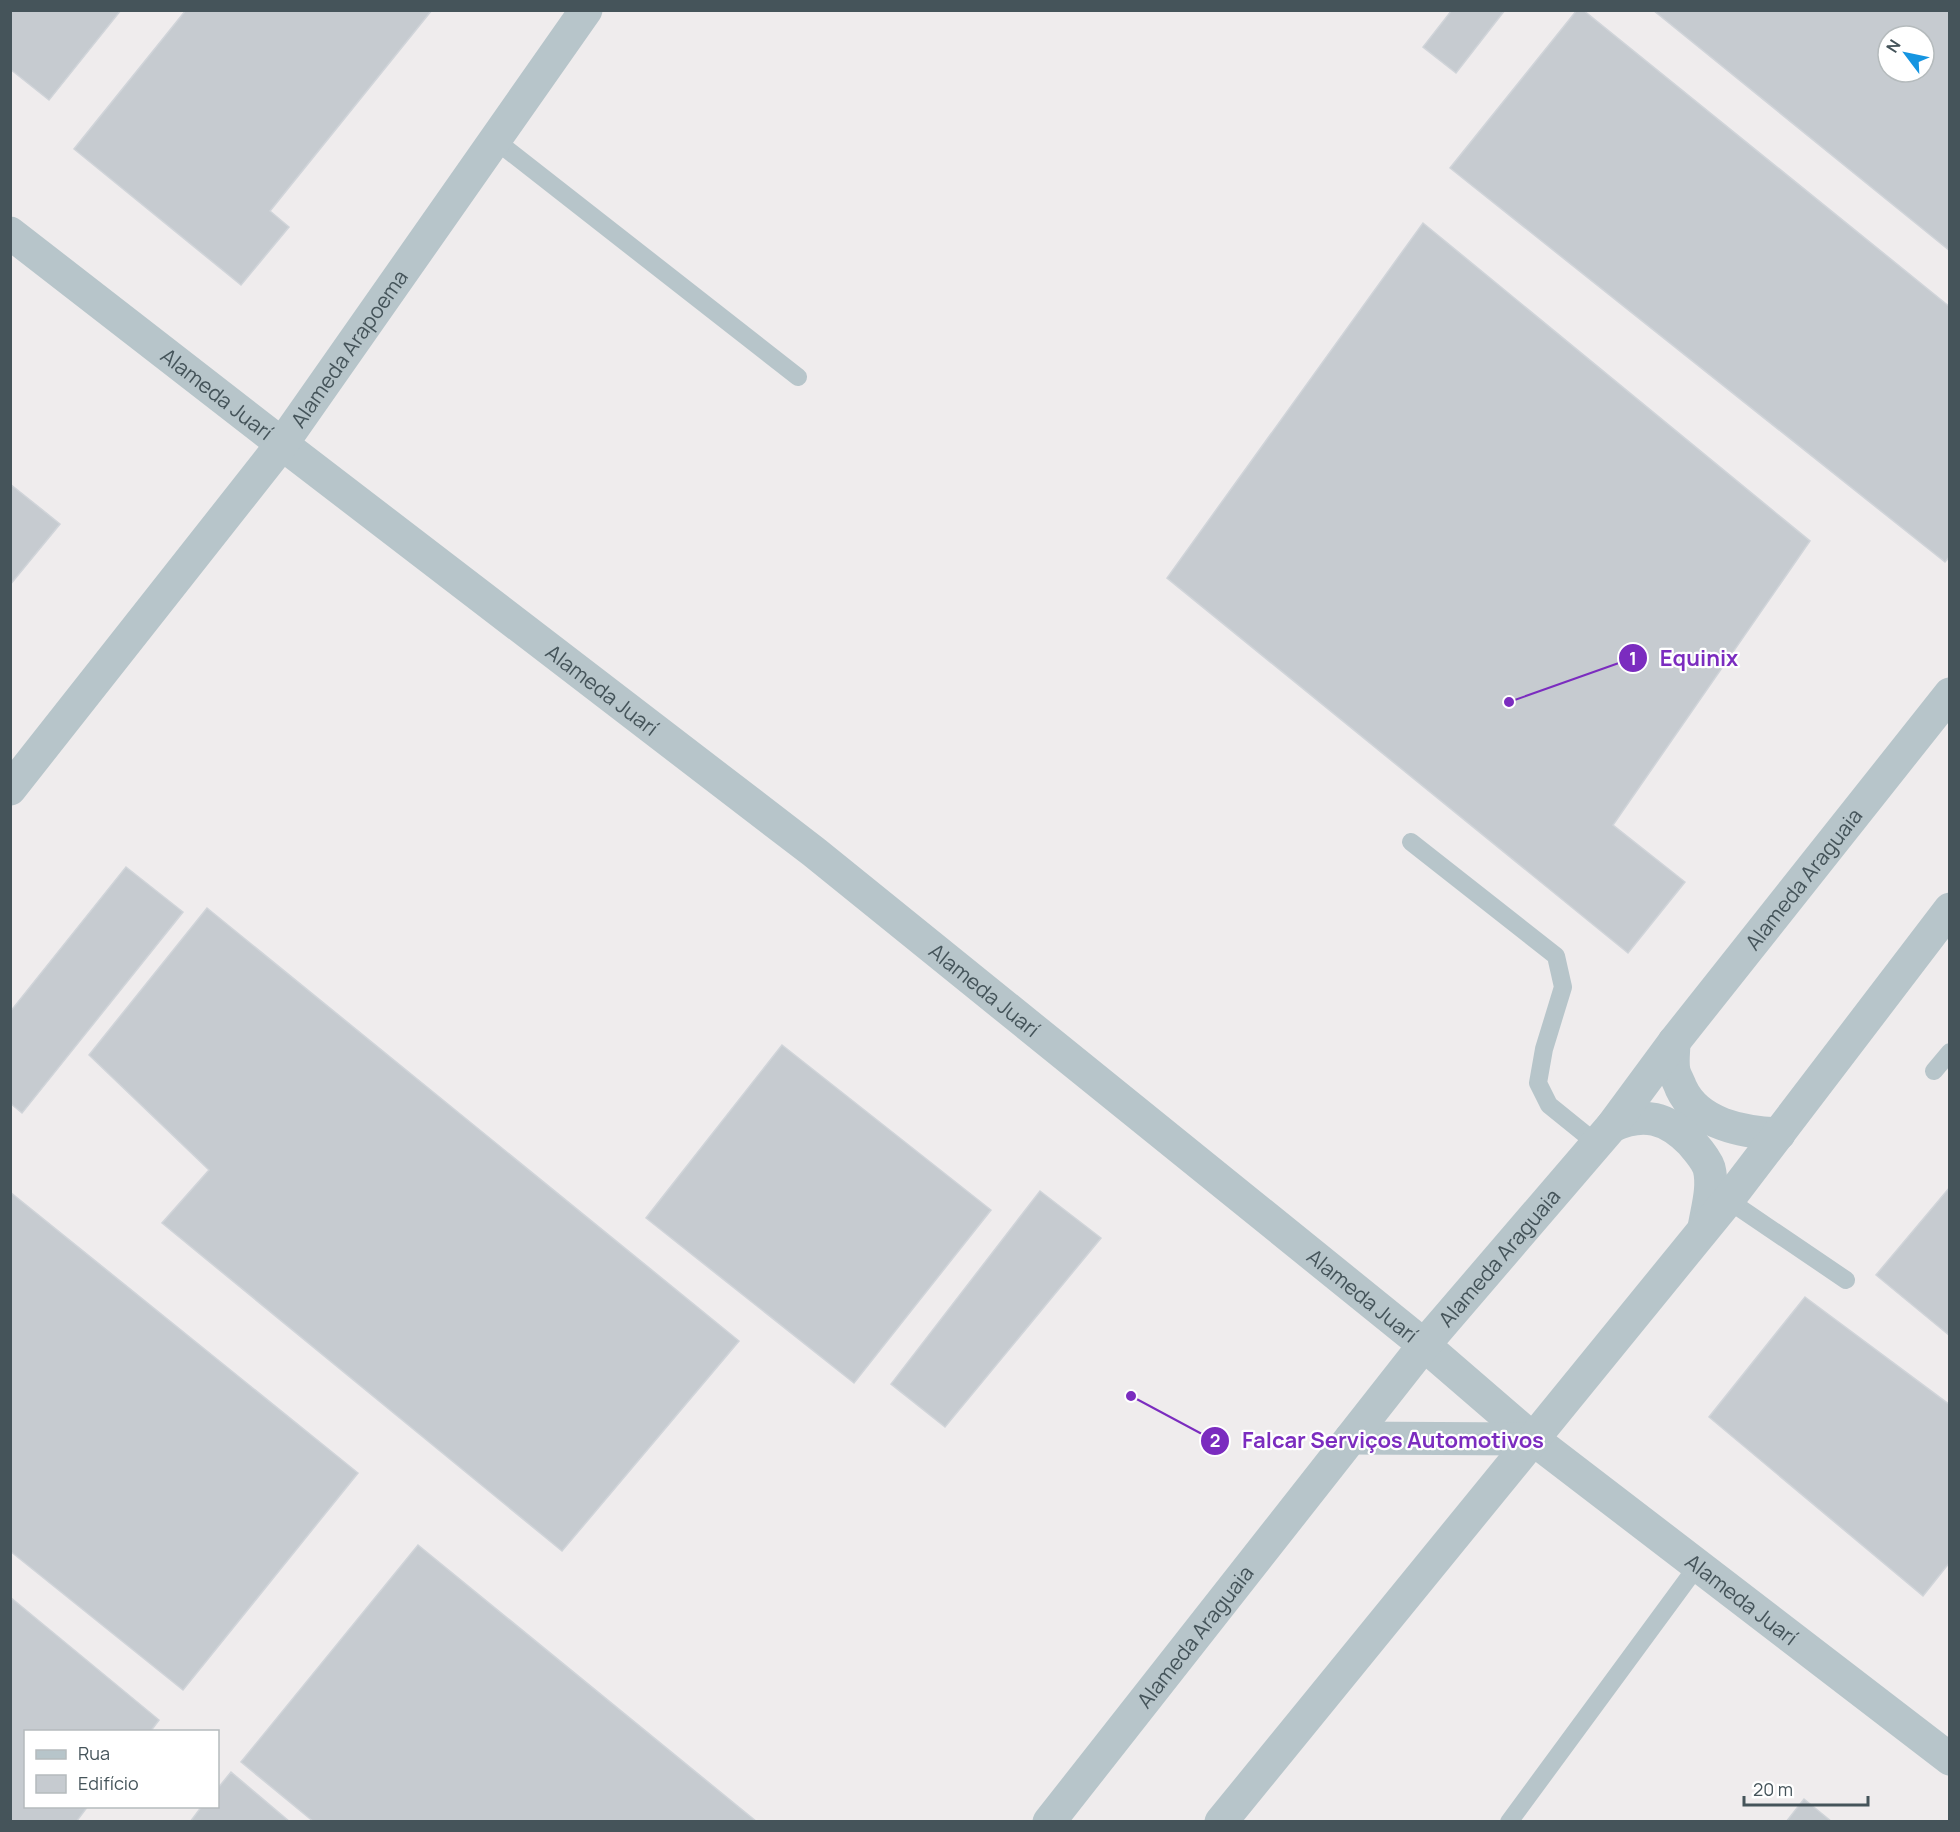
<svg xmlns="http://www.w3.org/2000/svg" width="1960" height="1832" viewBox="0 0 1960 1832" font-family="Manrope,sans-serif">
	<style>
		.building { fill: #c6cbd0; stroke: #d0d4d9; stroke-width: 1.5; fill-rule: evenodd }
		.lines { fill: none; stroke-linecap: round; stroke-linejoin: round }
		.service { stroke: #b7c5ca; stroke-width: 18 }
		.minor { stroke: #b7c5ca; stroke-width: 33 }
		.tertiary { stroke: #b7c5ca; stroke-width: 33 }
		.labels { text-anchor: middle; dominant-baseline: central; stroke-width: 4.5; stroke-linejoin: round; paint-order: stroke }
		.street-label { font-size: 21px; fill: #45545a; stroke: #fff }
		.leader { fill: none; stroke: #7b2cbf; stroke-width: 2 }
		.callout-dot { fill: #7b2cbf; stroke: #fff; stroke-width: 2 }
		.mark-label { font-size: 18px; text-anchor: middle; font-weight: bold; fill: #fff }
		.callout-label { font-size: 22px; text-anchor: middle; font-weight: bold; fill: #7b2cbf; stroke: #fff; stroke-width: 4.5; stroke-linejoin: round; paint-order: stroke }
	</style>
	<rect width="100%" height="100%" fill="#efeced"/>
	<!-- building -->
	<g class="building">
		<polygon points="10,10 121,10 49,100 10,69"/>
		<polygon points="186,10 432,10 270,211 289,227 241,285 74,149"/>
		<polygon points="1452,10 1505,10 1456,73 1423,47"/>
		<polygon points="1577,10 1583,10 1950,307 1950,556 1945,562 1450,168"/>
		<path d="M1653,10H1950V251ZM1888,36H1924V72H1888Z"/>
		<polygon points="1423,223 1810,541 1613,825 1685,882 1628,953 1167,578"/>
		<polygon points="10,484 60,524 10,585"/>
		<polygon points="126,867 183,912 22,1113 10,1103 10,1012"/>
		<polygon points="207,908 739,1341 562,1551 162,1223 209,1170 89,1055"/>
		<polygon points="782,1045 991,1210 854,1383 646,1218"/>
		<polygon points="1950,1187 1950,1336 1876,1275"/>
		<polygon points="1040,1191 1101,1238 945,1427 891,1384"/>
		<polygon points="10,1192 358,1473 183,1690 10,1551"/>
		<polygon points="1805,1297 1950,1405 1950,1562 1923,1596 1709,1417"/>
		<polygon points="418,1545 757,1822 314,1822 241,1762"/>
		<polygon points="10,1597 159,1720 150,1732 26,1732 26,1806 88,1806 76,1822 10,1822"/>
		<polygon points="231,1772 290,1822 190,1822 202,1806 218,1806 218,1788"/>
		<polygon points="1804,1799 1832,1822 1786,1822"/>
	</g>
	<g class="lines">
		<!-- service -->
		<g class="service">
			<polyline points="495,140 798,377"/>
			<polyline points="1411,842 1556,956 1563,987 1544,1049 1538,1083 1549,1105 1596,1143"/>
			<polyline points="1934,1071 1950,1052"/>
			<polyline points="1728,1200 1846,1280"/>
			<polyline points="1509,1822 1698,1565"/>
		</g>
		<!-- minor -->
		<g class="minor">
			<path id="s1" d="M10,233L282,444L814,852L1424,1345L1533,1439L1950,1759"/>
			<path id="s2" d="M10,789L282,444L586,10"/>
		</g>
		<!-- tertiary -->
		<g class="tertiary">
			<path d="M1674,1042C1674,1051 1672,1061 1674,1071C1675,1076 1679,1082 1681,1088C1698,1125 1743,1132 1779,1134"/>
			<path d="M1612,1126C1644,1111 1667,1118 1691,1142C1697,1149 1706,1159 1709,1168C1714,1187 1707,1209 1704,1228"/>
			<polyline points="1351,1438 1533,1439"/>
			<path id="s3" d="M1049,1822L1424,1345L1612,1126L1674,1042L1950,694"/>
			<polyline points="1221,1822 1728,1200 1950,909"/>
		</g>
	</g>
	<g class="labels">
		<!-- street labels -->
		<g class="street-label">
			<text stroke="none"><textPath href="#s2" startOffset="556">Alameda Arapoema</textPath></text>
			<text stroke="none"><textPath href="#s1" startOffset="262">Alameda Juarí</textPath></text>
			<text stroke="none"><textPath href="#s1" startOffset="748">Alameda Juarí</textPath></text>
			<text stroke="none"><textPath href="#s3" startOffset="1208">Alameda Araguaia</textPath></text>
			<text stroke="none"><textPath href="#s1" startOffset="1234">Alameda Juarí</textPath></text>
			<text stroke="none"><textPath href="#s3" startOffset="722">Alameda Araguaia</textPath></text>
			<text stroke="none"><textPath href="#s1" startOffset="1720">Alameda Juarí</textPath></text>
			<text stroke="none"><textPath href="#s1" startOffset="2206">Alameda Juarí</textPath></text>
			<text stroke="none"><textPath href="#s3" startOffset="236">Alameda Araguaia</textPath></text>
		</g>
	</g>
	<!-- callouts -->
	<path class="leader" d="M1509 702L1633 658M1131 1396L1215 1441"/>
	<g class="callout-dot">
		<circle cx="1509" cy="702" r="6"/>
		<circle cx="1131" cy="1396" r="6"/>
		<circle cx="1633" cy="658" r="15"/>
		<circle cx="1215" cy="1441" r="15"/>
	</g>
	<g class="mark-label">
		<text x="1633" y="665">1</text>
		<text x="1215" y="1447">2</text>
	</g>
	<g class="callout-label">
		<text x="1699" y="666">Equinix</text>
		<text x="1393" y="1448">Falcar Serviços Automotivos</text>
	</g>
	<!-- border -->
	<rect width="1960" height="1832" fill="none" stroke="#45545a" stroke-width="24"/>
	<!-- legend -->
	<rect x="24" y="1730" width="195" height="78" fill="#ffffff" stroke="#b5bbbd" stroke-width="1.5"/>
	<rect x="36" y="1750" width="30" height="9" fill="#b7c5ca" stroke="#b5bbbd" stroke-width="1.5"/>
	<text x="78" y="1760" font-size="18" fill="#45545a">Rua</text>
	<rect x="36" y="1775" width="30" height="18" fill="#c6cbd0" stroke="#b5bbbd" stroke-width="1.5"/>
	<text x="78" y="1790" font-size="18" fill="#45545a">Edifício</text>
	<!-- north arrow -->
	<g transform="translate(1906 54) rotate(302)"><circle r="28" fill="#ffffff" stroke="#b5bbbd" stroke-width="1.5"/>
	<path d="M0-4.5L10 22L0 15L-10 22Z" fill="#1595e1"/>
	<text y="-9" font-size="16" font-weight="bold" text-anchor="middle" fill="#45545a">N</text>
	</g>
	<!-- scale -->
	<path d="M1744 1796v9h124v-9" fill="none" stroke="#45545a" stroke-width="3"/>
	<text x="1753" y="1796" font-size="18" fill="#45545a" stroke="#ffffff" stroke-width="4.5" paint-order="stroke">20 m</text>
</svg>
